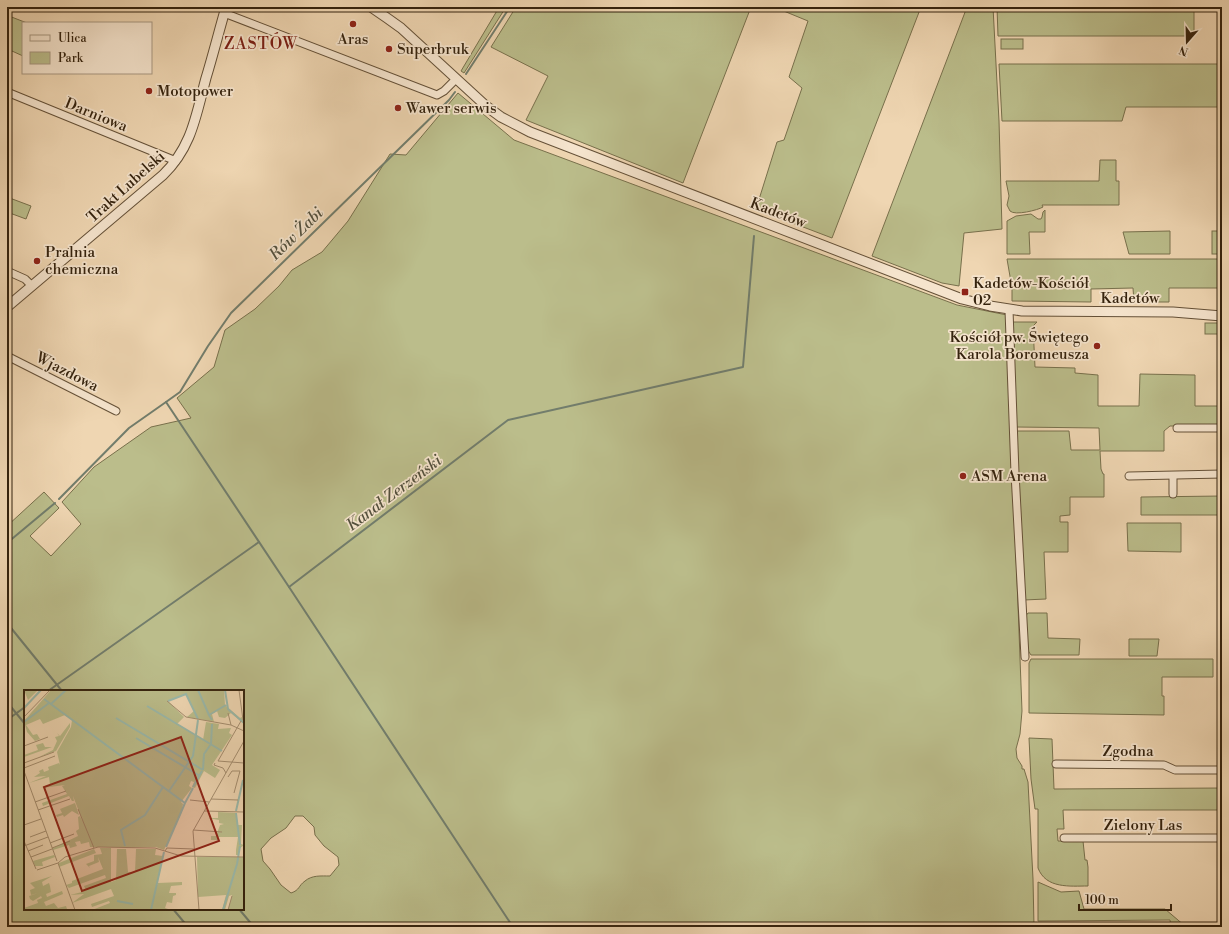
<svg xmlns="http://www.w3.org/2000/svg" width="1229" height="934" viewBox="0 0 1229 934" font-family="'Libre Bodoni',serif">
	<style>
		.green { fill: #bbbd8b; stroke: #78704c; fill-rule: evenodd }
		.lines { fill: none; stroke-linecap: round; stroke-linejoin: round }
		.stream { stroke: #727d6c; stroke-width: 2 }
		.minor-casing { stroke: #645037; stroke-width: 9 }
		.tertiary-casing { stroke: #645037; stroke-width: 11 }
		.minor { stroke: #f5e4cd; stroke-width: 7 }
		.tertiary { stroke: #f5e4cd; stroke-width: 9 }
		.poi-dot { fill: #8f2418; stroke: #f5e4cd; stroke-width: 1.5 }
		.labels { text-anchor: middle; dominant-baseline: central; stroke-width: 3.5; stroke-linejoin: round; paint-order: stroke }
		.poi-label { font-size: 15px; fill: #35230e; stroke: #f5e4cd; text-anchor: start }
		.street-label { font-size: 15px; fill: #35230e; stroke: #f5e4cd }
		.neighbourhood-label { font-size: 16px; letter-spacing: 1px; fill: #7a1f14; stroke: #f5e4cd }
		.water-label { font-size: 16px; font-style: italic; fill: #53503d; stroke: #f5e4cd }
		.inset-river { fill: none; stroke: #9ab9ab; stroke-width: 2 }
		.inset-road { fill: none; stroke: #a58e70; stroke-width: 1 }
		.view { fill: #8f2418; fill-opacity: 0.15; stroke: #8f2418; stroke-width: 2 }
		.inset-edge { fill: none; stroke: #35230e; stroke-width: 2 }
	</style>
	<rect width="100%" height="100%" fill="#efd6b2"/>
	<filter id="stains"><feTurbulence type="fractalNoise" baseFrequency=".005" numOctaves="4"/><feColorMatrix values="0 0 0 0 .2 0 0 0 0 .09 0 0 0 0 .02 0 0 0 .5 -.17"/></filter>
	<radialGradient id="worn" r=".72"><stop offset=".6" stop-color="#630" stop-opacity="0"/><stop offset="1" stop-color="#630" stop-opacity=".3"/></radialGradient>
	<!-- green -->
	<g class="green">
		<polygon points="504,7 506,7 464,73 461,71 498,9 502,10"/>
		<polygon points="516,7 751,7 683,183 526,120 548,76 491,47"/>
		<polygon points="774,7 921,7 832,238 756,209 777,142 784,140 802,88 789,77 808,21"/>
		<polygon points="967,7 993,7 999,121 1002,229 964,233 959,286 942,283 872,256"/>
		<polygon points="997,7 1194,7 1194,36 998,36"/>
		<polygon points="9,16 27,23 23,23 23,56 12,51 7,65 7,20"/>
		<rect x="1001" y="39" width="22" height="10"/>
		<polygon points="999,64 1222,64 1222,107 1126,107 1122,121 1002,121"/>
		<path d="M458,93L514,140L957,305L1007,315L1022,711L1020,734L1016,749L1017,758L1022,766V769H1024L1028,782L1033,879L1034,927H7V526L44,492L59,508L30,536L51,556L81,524L62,502L94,467L151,427L191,418L177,398L214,367L225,330L255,309L279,286L292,270L322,252L348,221L390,154L406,155ZM25,691H243V909H25ZM295,816H303L314,827L315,835L324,846L338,857L339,865L330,876C321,876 312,875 305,881C298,886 300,890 291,893L281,885L270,869L263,861L261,849L271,838L286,828Z"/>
		<path d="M1100,160H1116V181H1119V205H1042L1043,207C1038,210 1015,216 1010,211C1009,209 1008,207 1007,205L1009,196L1006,181H1099Z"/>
		<polygon points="7,197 31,206 26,219 7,212"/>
		<polygon points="1045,210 1045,232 1029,232 1030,254 1007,254 1007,221 1016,216 1031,214 1038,219 1041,219 1042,217 1043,212"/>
		<polygon points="1170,231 1170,254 1129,254 1123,232"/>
		<rect x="1212" y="231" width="10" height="23"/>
		<polygon points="1007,259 1222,259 1222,288 1169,288 1169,302 1134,302 1133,288 1091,289 1091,302 1012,301 1012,288"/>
		<polygon points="1013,322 1037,322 1033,326 1035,367 1075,368 1075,373 1098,375 1098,406 1139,406 1140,374 1195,375 1195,406 1222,406 1222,426 1170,426 1164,431 1164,451 1100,451 1101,469 1103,474 1104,474 1104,497 1070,497 1070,515 1060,516 1060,522 1068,522 1068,552 1044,552 1046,599 1024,600 1016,431 1069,431 1071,450 1100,450 1099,428 1016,427"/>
		<rect x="1205" y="323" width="17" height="11"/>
		<polygon points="1222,496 1222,515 1141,515 1141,497"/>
		<polygon points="1127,523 1181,523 1181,552 1128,551"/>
		<polygon points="1028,613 1047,613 1048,638 1080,639 1079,655 1031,655 1027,649 1025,617"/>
		<polygon points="1129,639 1159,639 1157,656 1129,656"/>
		<polygon points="1031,659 1213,659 1213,677 1162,677 1162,696 1164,696 1164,715 1029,713 1029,663"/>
		<path d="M1029,738L1052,739L1054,789L1222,788V810H1063L1064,829H1057L1058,841H1083L1085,860H1087L1088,867V886C1070,886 1046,889 1038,868V809H1035L1031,779Z"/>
		<polygon points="1038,882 1061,892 1079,891 1084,909 1165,909 1185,926 1200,927 1171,927 1170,920 1038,921"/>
	</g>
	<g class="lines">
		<!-- stream -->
		<g class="stream">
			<polyline points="466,74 510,7"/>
			<polyline points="166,402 180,392 208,346 231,313 449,100 455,92"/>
			<polyline points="59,499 129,428 166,402 289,587 508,420 743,367 754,236"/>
			<polyline points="7,543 55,503"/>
			<polyline points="289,587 513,927"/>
			<polyline points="7,623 62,691"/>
			<polyline points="48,691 259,542"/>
			<polyline points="7,702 25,724"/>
			<polyline points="7,720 25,707"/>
			<polyline points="173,909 188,927"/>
			<polyline points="239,909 254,927"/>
		</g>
		<defs>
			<g id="minor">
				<polyline points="224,13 437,95 444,91 456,79"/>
				<polyline points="7,92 176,161"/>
				<polyline points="7,271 25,279 32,286"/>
				<polyline points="1009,310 1015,473 1025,657"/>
				<polyline points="7,356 116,411"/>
				<polyline points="1177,428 1222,428"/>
				<polyline points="1129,476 1222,474"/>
				<polyline points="1173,476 1173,494"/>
				<polyline points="1056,764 1164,765 1175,770 1222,770"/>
				<polyline points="1064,838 1222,838"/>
			</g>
			<g id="tertiary">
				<polyline points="371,7 387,18 401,28 486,106 501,117 530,132 962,299 990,306 1022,311 1173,312 1222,316"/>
				<path d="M7,307L163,175C192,147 196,115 206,78C213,55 219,31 226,7"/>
			</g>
		</defs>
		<!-- minor casing -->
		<use href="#minor" class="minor-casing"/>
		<!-- tertiary casing -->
		<use href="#tertiary" class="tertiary-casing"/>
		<!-- minor -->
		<use href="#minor" class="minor"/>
		<!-- tertiary -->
		<use href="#tertiary" class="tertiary"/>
	</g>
	<!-- markers -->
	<g class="poi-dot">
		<circle cx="353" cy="24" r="4"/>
		<circle cx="389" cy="49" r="4"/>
		<circle cx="149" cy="91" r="4"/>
		<circle cx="398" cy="108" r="4"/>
		<circle cx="37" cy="261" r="4"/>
		<rect x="961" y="288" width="8" height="8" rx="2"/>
		<circle cx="1097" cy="346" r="4"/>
		<circle cx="963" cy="476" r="4"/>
	</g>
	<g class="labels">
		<!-- poi labels -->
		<g class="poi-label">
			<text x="353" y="39" text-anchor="middle">Aras</text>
			<text x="397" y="49">Superbruk</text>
			<text x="157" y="91">Motopower</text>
			<text x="406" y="108">Wawer serwis</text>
			<text x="45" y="252">Pralnia<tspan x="45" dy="17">chemiczna</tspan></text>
			<text x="973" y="283">Kadetów-Kościół<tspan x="973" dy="17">02</tspan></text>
			<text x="1089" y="337" text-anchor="end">Kościół pw. Świętego<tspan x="1089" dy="17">Karola Boromeusza</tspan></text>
			<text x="971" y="476">ASM Arena</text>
		</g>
		<!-- street labels -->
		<g class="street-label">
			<text transform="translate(96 115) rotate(22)">Darniowa</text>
			<text transform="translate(126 187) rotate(-42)">Trakt Lubelski</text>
			<text transform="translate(778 213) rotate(21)">Kadetów</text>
			<text x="1130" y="298">Kadetów</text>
			<text transform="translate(67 372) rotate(27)">Wjazdowa</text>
			<text x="1128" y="751">Zgodna</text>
			<text x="1143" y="825">Zielony Las</text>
		</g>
		<!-- neighbourhood labels -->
		<g class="neighbourhood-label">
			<text x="261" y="44">ZASTÓW</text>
		</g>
		<!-- water labels -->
		<g class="water-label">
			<text transform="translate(296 234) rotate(-44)">Rów Żabi</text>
			<text transform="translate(394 493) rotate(-37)">Kanał Zerzeński</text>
		</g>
	</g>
	<!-- overview -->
	<g transform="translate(24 690)">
		<rect width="220" height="220" fill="#efd6b2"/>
		<path d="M0,0H14L4,10ZM27,0H200L201,15L216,28L218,27L220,34L207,23L201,28L195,27L193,21L188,24L190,32L163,27L170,21L162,4L144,11L160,27L153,34L179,50L182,32L195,34L194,39L207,38L205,43L208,45L188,75L196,80L191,88L180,81L171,98L168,97L170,92L167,91L165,96L168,98L157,112L159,114L157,124L140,160L132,157H66L65,152L57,154L56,151L51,152L53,156L46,158L45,155L29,160V158L54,146L52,141L55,139L54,127L56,126L59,132L49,106L50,111H48L45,106L19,116L18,113L43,104L38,96L41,95L17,98L26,95L25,87L5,93L22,86L10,87L16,83L15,81L19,79L20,82L25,80L24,77L35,73L36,75L33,62L47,37L48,30L41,25L19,34L16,29L2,35L9,45L13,44L16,49L11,51L3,42L0,31ZM46,33V37L32,61L15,67L29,60L33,51L31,47L35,46L33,43L36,46ZM19,53L21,57H28L0,67V65L14,60L12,55ZM51,113L55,125L48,121L40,127L39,125L33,127L32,125L38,123L36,119ZM194,122L212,123L214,135H218L217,154L220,155L215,159V165H212V160L214,147H194V150H187V146H192L196,135L200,134L195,133V130L184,128H194ZM76,158H87V192L92,190L93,159H102L104,182H111L112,159H132L131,165L139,166L131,200L134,193L158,192V195L147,196L145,203H152V205L149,206L148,213L143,212L141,218L147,220H68L86,213L85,211L68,217L67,214L90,206L87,199L48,213L60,204L46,205L58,202L62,200L60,196L82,188L81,185L45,198L42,195L48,193V191L79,179L74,167L75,172L65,176L66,178L62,174L70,171V165L78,164ZM70,159L72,163L35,177V173ZM30,165L31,167L18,172L19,176H11L9,171ZM173,167H220V220H204L208,205L205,206L201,220H198L202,205L174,207ZM28,186L18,192L19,196L25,193L26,196L27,202L22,204L23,207L38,201L39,204L20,212L22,216L30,213L34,218L42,216L43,219L2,220L0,218L14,213L13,210L18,208L17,206L9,211L6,209L5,206L14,203L7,205L6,200L11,198L6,193Z" fill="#bbbd8b"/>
		<path class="inset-river" d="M174,0L185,25M201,0L204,19L220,33M20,9L139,97M144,11L162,4L174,29M27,14L42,0M123,16L198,61M0,18L17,0M92,28L179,80M188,30L185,25L202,15M0,32L25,13M112,48L176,86M179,80L180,64L187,54L188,34M169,97L178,81M145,101L169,66L174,30M212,121L219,90M212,123L216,155M101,156L97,140L121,125L139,97L161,113L169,98M142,157L161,113M93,211L109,214M127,220L140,162M199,220L213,174L216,156"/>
		<path class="inset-road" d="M215,0L219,30M143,11L162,27L207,35L220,41M204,23L207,35M0,27L26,0M217,31L194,71L220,73M0,56L24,47M0,73L30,62M191,73L190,75L199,78L202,83M0,78L31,66M0,81L33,171M204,87L208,81H216L210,103M187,109L214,110M166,110L185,112M11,112L42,101M54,119L70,158M14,120L46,109M180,121L220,122M0,135L17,129M169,140L198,142M6,147L22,141M0,151L12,179M26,153L50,144M0,156L24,147M28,158L46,151M4,161L19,155M141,161L143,158L170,159M7,167L28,159M34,173L51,220M13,180L34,173L41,167L74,157L131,158L157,166L220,167M175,220L169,141L220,51M204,220L208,206"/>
		<path class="view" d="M157,47L195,151L58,201L20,97Z"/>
		<rect width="220" height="220" class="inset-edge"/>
	</g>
	<!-- margin -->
	<rect width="1229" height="934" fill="none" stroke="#efd6b2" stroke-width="24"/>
	<rect x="8" y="8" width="1213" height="918" fill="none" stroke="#35230e" stroke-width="2"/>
	<rect x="12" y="12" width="1205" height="910" fill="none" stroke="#35230e"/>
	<!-- legend -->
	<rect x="22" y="22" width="130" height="52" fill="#f5e4cd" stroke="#a89781"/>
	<rect x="30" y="35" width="20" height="6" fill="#f5e4cd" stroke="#a89781"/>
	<text x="58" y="42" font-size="12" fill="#35230e">Ulica</text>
	<rect x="30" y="52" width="20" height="12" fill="#bbbd8b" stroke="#a89781"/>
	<text x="58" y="62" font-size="12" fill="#35230e">Park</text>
	<!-- north arrow -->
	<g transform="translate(1187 42) rotate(200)" stroke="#f5e4cd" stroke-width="3" paint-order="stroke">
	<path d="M0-3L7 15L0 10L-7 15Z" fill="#35230e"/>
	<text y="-6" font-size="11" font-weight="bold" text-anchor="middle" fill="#35230e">N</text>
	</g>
	<!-- scale -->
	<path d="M1079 904v6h92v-6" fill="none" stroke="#35230e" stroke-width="2"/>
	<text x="1085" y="904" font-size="12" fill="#35230e" stroke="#f5e4cd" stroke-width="3" paint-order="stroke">100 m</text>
	<rect width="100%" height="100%" filter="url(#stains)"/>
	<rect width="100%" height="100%" fill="url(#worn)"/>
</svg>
